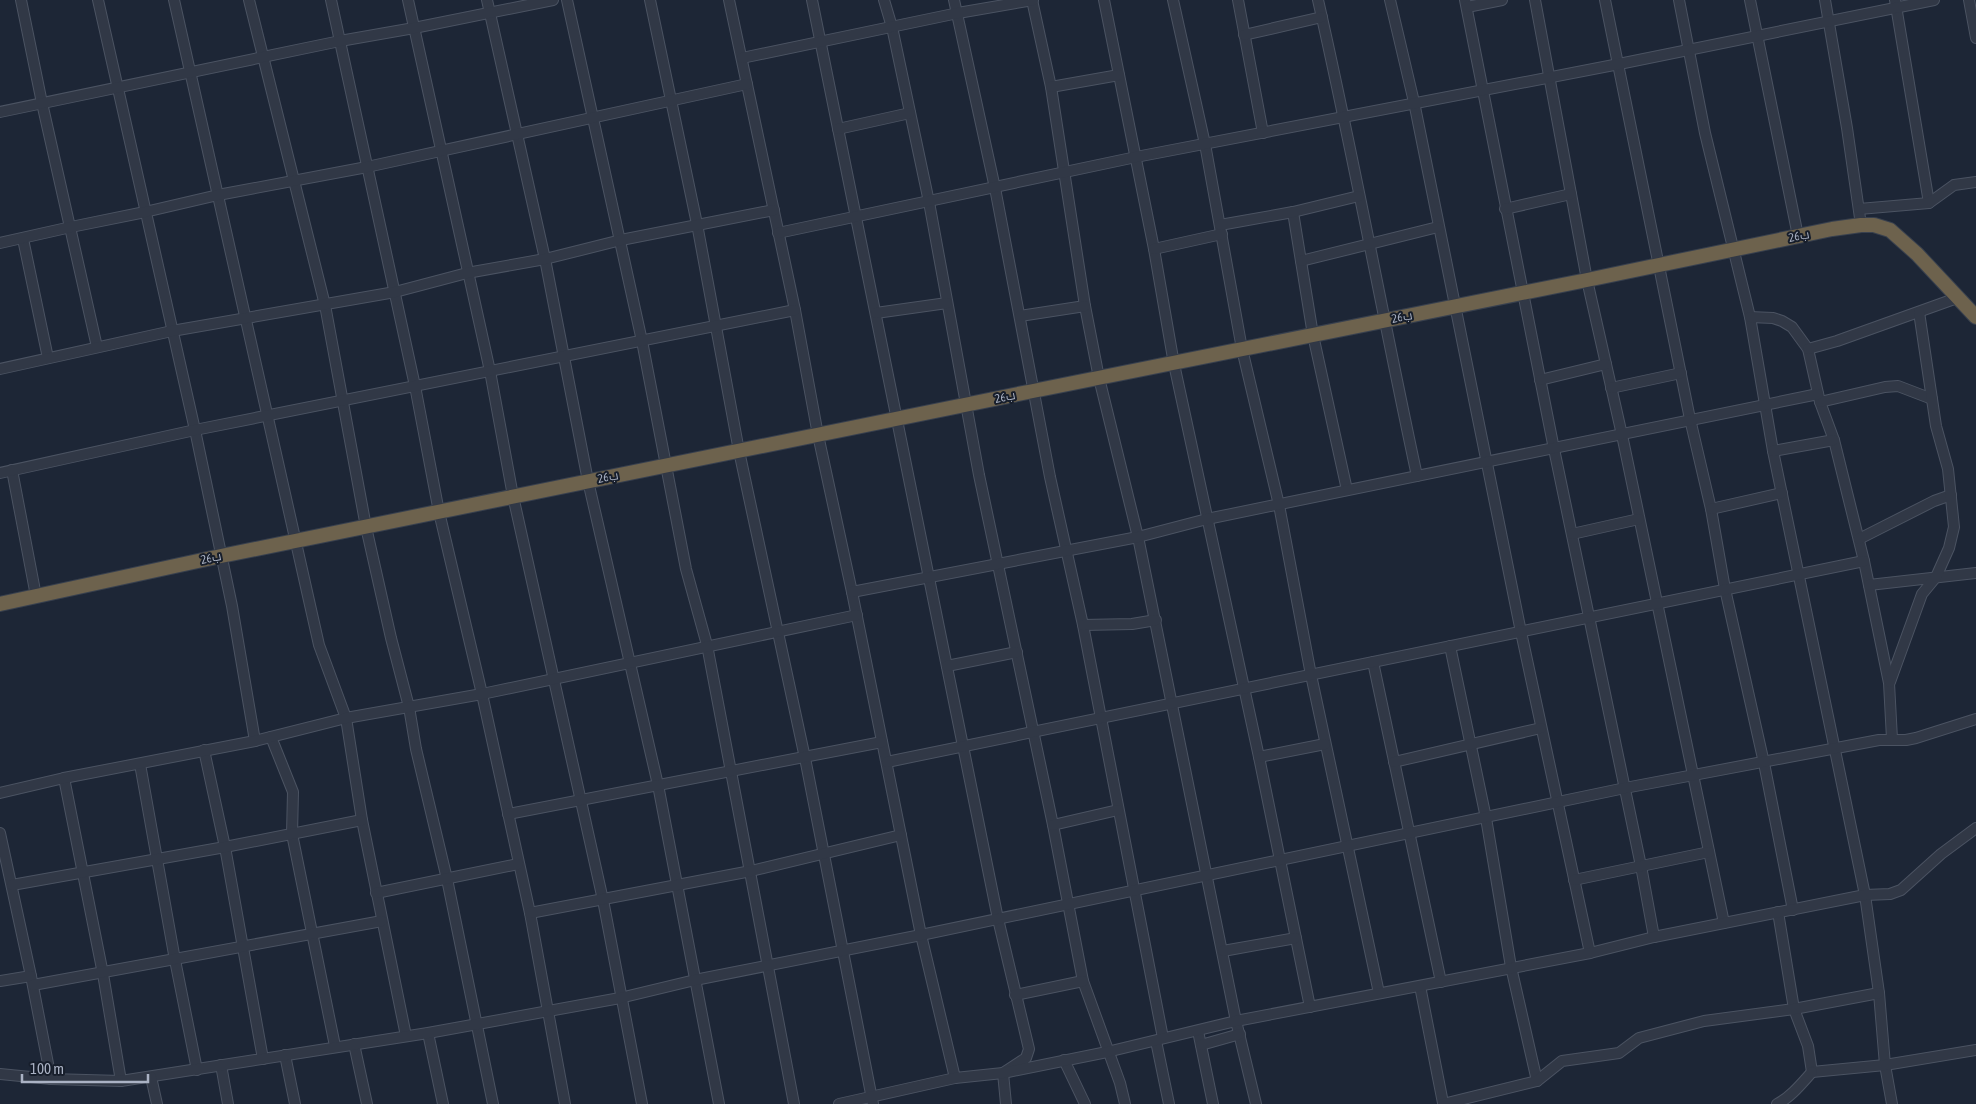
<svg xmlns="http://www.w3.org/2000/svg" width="1976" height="1104" viewBox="0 0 1976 1104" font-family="'Asap Condensed',Cairo,sans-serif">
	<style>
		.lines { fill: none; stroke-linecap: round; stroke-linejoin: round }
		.minor-casing { stroke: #4b5362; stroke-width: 12 }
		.highway-casing { stroke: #38404e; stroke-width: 16 }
		.minor { stroke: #313846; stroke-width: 10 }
		.highway { stroke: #6d624d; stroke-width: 14 }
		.labels { text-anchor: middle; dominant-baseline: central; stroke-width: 4; stroke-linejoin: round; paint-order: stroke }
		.street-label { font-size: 12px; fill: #aab2c4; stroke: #171e2b }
	</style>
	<rect width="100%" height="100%" fill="#1d2636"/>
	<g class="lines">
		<defs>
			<g id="minor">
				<polyline points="21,0 42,103 97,347"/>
				<polyline points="98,0 195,430 232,606 255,741"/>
				<polyline points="174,0 319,645 346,718 362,820 406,1036"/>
				<polyline points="249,0 325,305 366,527 391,638 409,707 416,749 447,879 493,1104"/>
				<polyline points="331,0 415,386 439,512 482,694 530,913 565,1104"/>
				<polyline points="408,0 490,371 513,496 603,900 642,1104"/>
				<polyline points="487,0 545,259 588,481 658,785 719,1104"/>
				<polyline points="567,0 642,341 686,569 707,645 794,1104"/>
				<polyline points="650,0 697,224 739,451 805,758 873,1104"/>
				<polyline points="729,0 795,310 818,435 852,592 921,935 955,1078"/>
				<polyline points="812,0 998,919 1029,1049 1026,1058 1003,1073 1006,1104"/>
				<polyline points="884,0 892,27 929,202 979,475 1053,825 1083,981 1120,1083 1125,1104"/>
				<polyline points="954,0 995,188 1050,477 1083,625 1163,1038"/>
				<polyline points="1032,0 1051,87 1085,306 1099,378 1138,537 1236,1021 1256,1104"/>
				<polyline points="1104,0 1154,249 1174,364 1259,757 1310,1007"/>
				<polyline points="1173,0 1205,144 1242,349 1279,505 1311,675 1379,993"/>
				<polyline points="1238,0 1263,133"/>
				<path d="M1318,0C1354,158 1383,318 1417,476"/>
				<polyline points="1390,0 1414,102 1521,632 1590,953"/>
				<polyline points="1465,0 1554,449 1641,866 1654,937"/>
				<polyline points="1535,0 1587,280 1622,435 1724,923"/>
				<polyline points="1605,0 1690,419 1711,509 1725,589 1764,763 1793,910"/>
				<polyline points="1679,0 1705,133 1750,317 1773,451 1865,895 1879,993 1885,1065 1892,1104"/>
				<polyline points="1750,0 1798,236"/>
				<polyline points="1825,0 1847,128 1861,225"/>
				<polyline points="1895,0 1929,203"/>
				<polyline points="1969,0 1976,38"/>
				<polyline points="1467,7 1502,0"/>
				<polyline points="1244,35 1322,17"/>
				<polyline points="742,58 958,13 1033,0"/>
				<polyline points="1051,87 1119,75"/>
				<polyline points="0,112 340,41 414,28 553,0"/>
				<polyline points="838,129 910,113"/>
				<polyline points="1505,209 1571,194"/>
				<polyline points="1859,209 1929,203 1954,185 1976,182"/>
				<polyline points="1293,212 1313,335 1347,490"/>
				<polyline points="1220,225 1293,212 1359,196"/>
				<polyline points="778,233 1136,157 1619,64 1934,0"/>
				<polyline points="23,239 48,358"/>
				<polyline points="0,243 71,227 145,212 218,195 367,167 747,84"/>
				<polyline points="1154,249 1222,234"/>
				<polyline points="1301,261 1438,227"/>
				<polyline points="876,313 947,303"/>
				<polyline points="1020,316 1085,306"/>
				<polyline points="1750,317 1773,318 1782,321 1792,327 1808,349 1820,402 1834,440 1864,561 1889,683 1892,739"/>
				<polyline points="1808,349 1837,341 1957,298"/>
				<polyline points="0,369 172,331 395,292 467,273 545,259 621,240 774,210"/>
				<polyline points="1540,380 1606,364"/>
				<polyline points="1611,388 1681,373"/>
				<polyline points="1820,402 1885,387 1898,386 1932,399"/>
				<polyline points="1773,451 1834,440"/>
				<polyline points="12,470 36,596"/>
				<polyline points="0,473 195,430 795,310"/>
				<polyline points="1711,509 1782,493"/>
				<polyline points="1572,534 1639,519"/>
				<polyline points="1859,539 1934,501 1951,495"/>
				<polyline points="1869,585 1976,573"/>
				<polyline points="852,592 1138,537 1207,519 1818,394"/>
				<polyline points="1083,625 1132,624 1156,620"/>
				<polyline points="1450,646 1486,818 1511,967 1537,1081"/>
				<polyline points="1373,662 1441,982"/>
				<polyline points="947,666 1017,652"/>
				<polyline points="1890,682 1922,594 1936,577 1949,548 1954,527 1948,469 1936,426 1919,312"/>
				<polyline points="271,737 293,792 292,834 335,1046"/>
				<polyline points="204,750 225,847 263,1059"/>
				<polyline points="1259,757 1325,744"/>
				<path d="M887,762C1212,695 1538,630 1864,561"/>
				<polyline points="1394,762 1541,728"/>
				<polyline points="140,764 175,960 197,1070"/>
				<polyline points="64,778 103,974 121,1081"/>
				<polyline points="0,793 64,778 255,741 346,718 482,694 857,615"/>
				<polyline points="508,814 882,742"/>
				<polyline points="1053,825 1118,810"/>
				<polyline points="0,833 31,976 51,1079"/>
				<polyline points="1574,880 1709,852"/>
				<polyline points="12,885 225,847 362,820"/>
				<polyline points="376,893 518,864"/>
				<polyline points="1778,912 1794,1009 1808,1046 1812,1072"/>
				<polyline points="530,913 751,871 901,835"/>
				<polyline points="1223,951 1296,938"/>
				<polyline points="0,981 31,976"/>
				<polyline points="33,985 382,921"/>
				<polyline points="1420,986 1443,1103"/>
				<polyline points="1015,995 1083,981"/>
				<polyline points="1198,1031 1213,1104"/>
				<polyline points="428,1033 443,1104"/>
				<polyline points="1156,1041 1169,1104"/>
				<polyline points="354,1044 367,1104"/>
				<polyline points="1201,1045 1240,1034"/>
				<polyline points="285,1055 295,1104"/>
				<polyline points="1064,1060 1085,1104"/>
				<polyline points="221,1065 228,1104"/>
				<polyline points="1812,1072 1885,1065 1976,1050"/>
				<polyline points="0,1074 51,1079 121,1081 428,1033 620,998 695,980 921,935 1625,788 1879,740 1906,740 1916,738 1976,719"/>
				<polyline points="151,1077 157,1104"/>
				<polyline points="839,1104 955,1078 1003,1073 1107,1052 1236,1021 1590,953 1654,937 1865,895 1890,894 1901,890 1941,854 1976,828"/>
				<polyline points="1443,1104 1537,1081 1562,1061 1619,1053 1639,1038 1704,1021 1794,1009 1879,993"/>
				<path d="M1777,1104C1791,1097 1802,1083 1812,1072"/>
			</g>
			<polyline id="highway" points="0,604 221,556 1033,391 1587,280 1832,229 1861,225 1874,225 1890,230 1917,254 1976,317"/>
		</defs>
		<!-- minor casing -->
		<use href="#minor" class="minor-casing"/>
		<!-- highway casing -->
		<use href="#highway" class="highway-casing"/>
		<!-- minor -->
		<use href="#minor" class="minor"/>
		<!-- highway -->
		<use href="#highway" class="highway"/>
	</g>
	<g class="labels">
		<!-- street labels -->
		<g class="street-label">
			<text transform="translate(1799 236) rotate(-11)">26ب</text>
			<text transform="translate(1402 317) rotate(-11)">26ب</text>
			<text transform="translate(1005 397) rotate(-12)">26ب</text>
			<text transform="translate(608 477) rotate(-11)">26ب</text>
			<text transform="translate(211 558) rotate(-12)">26ب</text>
		</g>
	</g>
	<!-- scale -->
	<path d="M22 1074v8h126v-8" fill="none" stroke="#aab2c4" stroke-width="2.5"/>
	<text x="30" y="1074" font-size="15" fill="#aab2c4" stroke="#171e2b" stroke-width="4" paint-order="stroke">100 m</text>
</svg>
